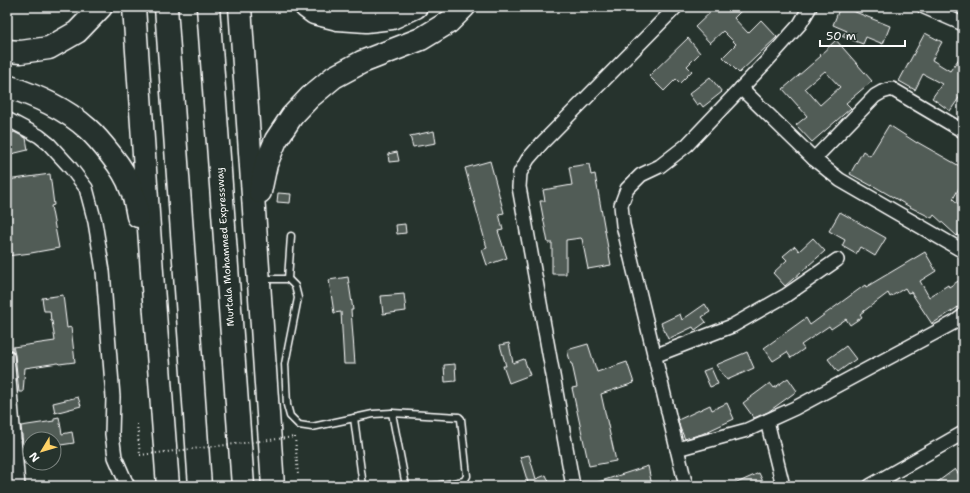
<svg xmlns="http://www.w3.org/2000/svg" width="970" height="493" viewBox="0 0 970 493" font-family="'Shantell Sans',sans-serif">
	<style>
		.building { fill: #515c57; stroke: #fff; fill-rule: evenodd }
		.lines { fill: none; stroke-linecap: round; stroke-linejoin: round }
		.lane-casing { stroke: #fff; stroke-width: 9 }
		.street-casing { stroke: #fff; stroke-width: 16 }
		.highway-casing { stroke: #fff; stroke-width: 25 }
		.path { stroke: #fff; stroke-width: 2; stroke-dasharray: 1 3; stroke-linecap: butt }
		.lane { stroke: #26332d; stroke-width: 6 }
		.street { stroke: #26332d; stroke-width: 13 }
		.highway { stroke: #26332d; stroke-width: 22 }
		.path-bridge { stroke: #fff; stroke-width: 2; stroke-dasharray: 1 3; stroke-linecap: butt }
		.labels { text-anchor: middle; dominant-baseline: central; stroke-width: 3; stroke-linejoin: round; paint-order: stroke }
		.street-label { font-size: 10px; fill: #fff; stroke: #26332d }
	</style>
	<rect width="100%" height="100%" fill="#26332d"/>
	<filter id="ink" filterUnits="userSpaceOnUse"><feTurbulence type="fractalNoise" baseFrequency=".025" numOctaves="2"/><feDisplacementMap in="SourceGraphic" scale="8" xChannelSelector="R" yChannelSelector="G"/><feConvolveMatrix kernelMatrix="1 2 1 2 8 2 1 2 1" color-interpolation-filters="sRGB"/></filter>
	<g filter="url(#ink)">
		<!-- building -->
		<g class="building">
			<polygon points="716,7 745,7 734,18 748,33 761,20 777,37 739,73 723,57 736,44 723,31 710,43 695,27"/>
			<polygon points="840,7 843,7 890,26 883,44 866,37 863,44 841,36 847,31 833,25"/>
			<polygon points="925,33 942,42 932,60 950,71 963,53 963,92 950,111 932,98 942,84 923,74 915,90 899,81"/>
			<polygon points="688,38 700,53 687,66 692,71 680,83 676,79 664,91 649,76"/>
			<path d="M836,40L872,81L846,103L851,108L812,142L796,125L807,116L783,89L821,56L820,55ZM825,71L840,87L820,105L805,88Z"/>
			<polygon points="710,77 722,92 703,107 700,103 697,105 689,94"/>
			<polygon points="889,125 917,143 917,142 963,168 963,181 953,199 963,208 963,229 957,236 934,215 932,218 910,207 872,185 872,186 850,174 863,151 870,156"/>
			<polygon points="434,131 436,143 413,147 410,136"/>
			<polygon points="14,132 26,138 28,150 7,155 7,134"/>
			<polygon points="397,152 399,161 389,162 388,154"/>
			<polygon points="490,161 504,213 499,214 503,230 498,231 507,258 487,265 482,250 487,248 465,168"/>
			<polygon points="589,164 591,175 595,174 611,265 588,269 582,239 581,238 566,240 566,274 552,274 552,243 548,243 540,201 545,201 543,190 572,185 569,167"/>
			<polygon points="50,174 54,205 51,206 59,248 31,253 7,256 7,180"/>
			<polygon points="278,193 291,194 290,203 277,202"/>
			<polygon points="840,212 886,238 875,256 860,247 856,254 842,246 845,240 829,231"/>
			<polygon points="405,224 406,233 397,234 396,225"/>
			<polygon points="813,238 825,251 785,286 773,273 787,260 783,256 795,246 799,251"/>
			<polygon points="925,252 936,271 920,281 929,297 948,285 949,287 963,278 963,304 932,324 911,292 908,293 905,288 890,297 888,293 860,314 862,317 850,325 846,319 831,329 829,326 801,345 804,349 791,358 787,352 773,361 764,348 806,318 810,325 865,285 866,287"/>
			<polygon points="348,277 353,310 351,310 355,364 344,364 341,312 334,313 329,280"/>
			<polygon points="404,294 406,311 383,314 381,296"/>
			<polygon points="63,295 67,328 71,327 75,362 59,364 58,363 25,368 23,392 19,392 15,355 13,347 55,341 52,321 51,321 50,311 44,311 42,298"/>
			<polygon points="705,304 710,312 702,317 706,322 695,330 693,327 668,339 661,323 680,314 682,320"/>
			<polygon points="509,343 513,363 524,359 530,375 509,383 503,366 506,366 500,345"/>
			<polygon points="588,344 597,372 627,362 634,383 601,394 616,461 589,466 572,388 577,387 572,364 571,364 567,350"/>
			<polygon points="846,346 856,359 838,372 828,359"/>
			<polygon points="747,352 754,368 727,380 716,365"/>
			<polygon points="455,364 456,381 445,382 444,365"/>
			<polygon points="711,368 718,384 710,387 703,371"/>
			<polygon points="788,378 797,391 768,412 754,418 743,403 770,383 774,388"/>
			<polygon points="78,397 81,406 55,413 53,403"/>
			<polygon points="727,403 734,419 702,434 685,439 680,428 678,420 710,405 712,410"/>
			<polygon points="59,417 62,434 72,432 74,443 54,446 54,439 30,439 30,464 25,464 21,426 54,421 54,418"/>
			<polygon points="529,455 536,479 546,475 551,486 522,486 528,483 520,457"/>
			<polygon points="648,466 652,486 592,486 592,484"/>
			<polygon points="955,469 963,480 963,486 932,486"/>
			<polygon points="759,473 765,486 730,486"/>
		</g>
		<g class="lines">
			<defs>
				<g id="lane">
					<polyline points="262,279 288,279 295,286 298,298 285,364 287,405 290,416 299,425 312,427 373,414 392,413 459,417 461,419 467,476 464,481 435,486"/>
					<polyline points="288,279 291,236"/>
					<polyline points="392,413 406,486"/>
					<polyline points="354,418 363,486"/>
				</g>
				<g id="street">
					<polyline points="924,7 963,24"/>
					<polyline points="741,88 814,159 840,180 963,251"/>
					<polyline points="7,119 39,136 49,144 70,167 86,188 95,222 103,271 113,397 112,434 115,457 125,480 128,486"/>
					<polyline points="814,159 875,96 882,92 892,89 963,131"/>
					<polyline points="7,356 18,486"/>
					<polyline points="654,356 732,326 785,296 837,260"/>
					<polyline points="767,421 783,486"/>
					<polyline points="677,449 747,430 795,408 955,322 963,316"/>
					<polyline points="573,486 519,187 520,173 528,159 542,143 676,7"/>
					<polyline points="686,486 623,225 621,205 627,189 641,175 660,166 687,145 766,62 800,24 810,7"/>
					<polyline points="870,486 963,433"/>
				</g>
				<g id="highway">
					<polyline points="134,7 153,287 168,486"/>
					<polyline points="166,7 200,486"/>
					<polyline points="208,7 243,486"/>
					<polyline points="240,7 273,486"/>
					<polyline points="306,7 314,13 338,19 366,21 392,18 416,7"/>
					<polyline points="7,51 21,52 49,48 77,32 101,7"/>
					<path d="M7,86C36,96 65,108 88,129C97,137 104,146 111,155C119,165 127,176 131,189C135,197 136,207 138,216"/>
					<polyline points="260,192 266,164 276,140 292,116 310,97 334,77 362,62 421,39 449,22 464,7"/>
				</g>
			</defs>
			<!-- lane casing -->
			<use href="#lane" class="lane-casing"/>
			<!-- street casing -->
			<use href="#street" class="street-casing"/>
			<!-- highway casing -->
			<use href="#highway" class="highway-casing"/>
			<!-- path -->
			<g class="path">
				<polyline points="137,424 140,455"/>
				<polyline points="295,437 298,475"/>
			</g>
			<!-- lane -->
			<use href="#lane" class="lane"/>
			<!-- street -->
			<use href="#street" class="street"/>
			<!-- highway -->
			<use href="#highway" class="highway"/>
			<!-- path-bridge -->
			<polyline class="path-bridge" points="140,455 295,437"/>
		</g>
	</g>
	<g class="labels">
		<!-- street labels -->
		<g class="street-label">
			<text transform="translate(225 247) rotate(-94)">Murtala Mohammed Expressway</text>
		</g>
	</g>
	<!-- margin -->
	<rect width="970" height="493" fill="none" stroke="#26332d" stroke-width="24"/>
	<rect x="12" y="12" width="946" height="469" fill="none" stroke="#fff" stroke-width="1.5" filter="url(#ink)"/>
	<!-- north arrow -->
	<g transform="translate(42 451) rotate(232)"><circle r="19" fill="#26332d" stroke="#7d8581"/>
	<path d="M0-3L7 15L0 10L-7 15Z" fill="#ffd166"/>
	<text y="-6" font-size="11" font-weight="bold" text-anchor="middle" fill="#ffffff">N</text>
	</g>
	<!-- scale -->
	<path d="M820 40v6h85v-6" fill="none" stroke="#ffffff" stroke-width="2"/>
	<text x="826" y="40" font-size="12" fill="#ffffff" stroke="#26332d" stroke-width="3" paint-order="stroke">50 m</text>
</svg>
